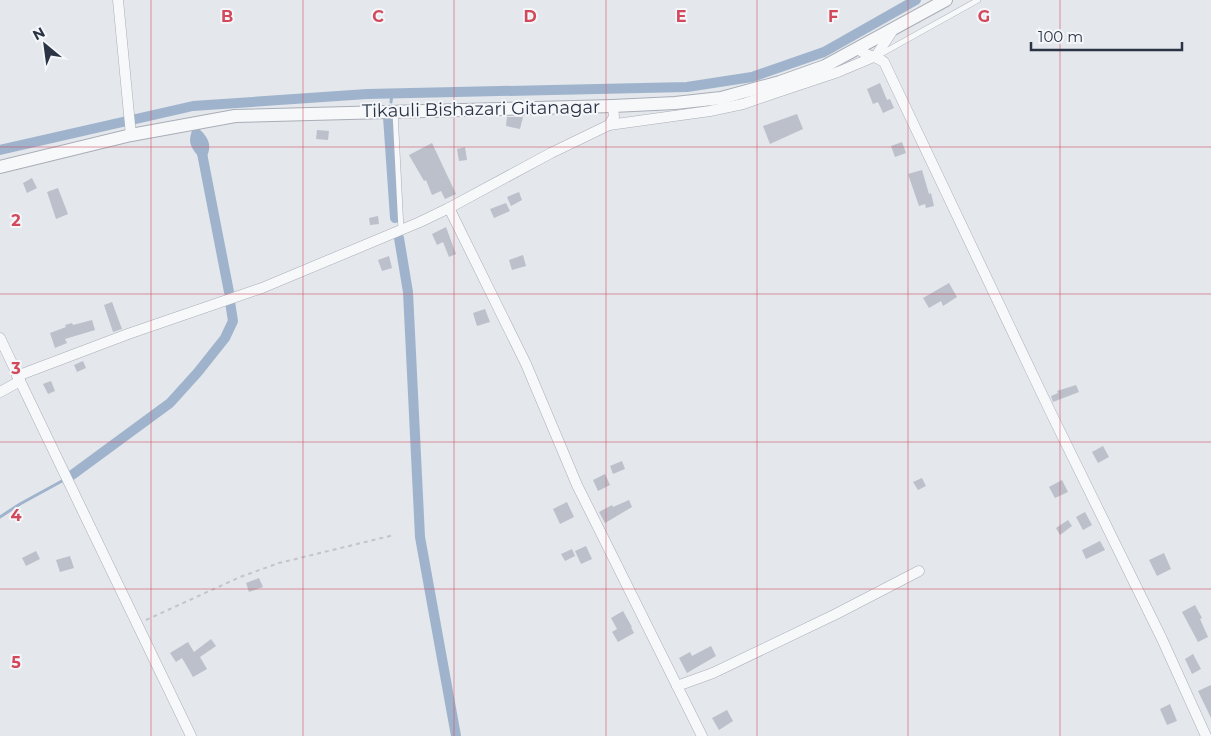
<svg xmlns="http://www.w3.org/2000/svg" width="1211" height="736" viewBox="0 0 1211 736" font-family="Montserrat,sans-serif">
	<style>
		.water { fill: #9fb4cc }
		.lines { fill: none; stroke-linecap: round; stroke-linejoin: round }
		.stream { stroke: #9fb4cc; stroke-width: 3 }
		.canal { stroke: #9fb4cc; stroke-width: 10 }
		.building { fill: #bbc0ca }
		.service-casing { stroke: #a9aeb7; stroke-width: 6 }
		.minor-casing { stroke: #a9aeb7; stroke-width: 11 }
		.tertiary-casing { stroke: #a9aeb7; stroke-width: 14 }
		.path { stroke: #c2c5cb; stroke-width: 2; stroke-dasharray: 4 4; stroke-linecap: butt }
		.service { stroke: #f7f8fa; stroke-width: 5 }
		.minor { stroke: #f7f8fa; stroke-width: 10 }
		.tertiary { stroke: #f7f8fa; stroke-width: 12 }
		.grid { fill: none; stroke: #d1495b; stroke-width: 1; stroke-opacity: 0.55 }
		.labels { text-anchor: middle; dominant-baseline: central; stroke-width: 4; stroke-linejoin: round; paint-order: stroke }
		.street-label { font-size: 18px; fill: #2b3445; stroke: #f4f6f9 }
		.grid-label { font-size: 16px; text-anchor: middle; font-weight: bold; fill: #d1495b; stroke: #f4f6f9; stroke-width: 4; stroke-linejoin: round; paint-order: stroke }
	</style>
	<rect width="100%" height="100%" fill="#e4e7ec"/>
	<!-- water -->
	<path class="water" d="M197,127C206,135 213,143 207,156H198C189,145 188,141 193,128Z"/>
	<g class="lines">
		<!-- stream -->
		<g class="stream">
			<polyline points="391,102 392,93"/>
			<polyline points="0,517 20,504 62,481"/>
		</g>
		<!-- canal -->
		<g class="canal">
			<polyline points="388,117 395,218"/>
			<polyline points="200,143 229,292"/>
			<polyline points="0,150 193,106 367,94 687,87 752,77 824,52 916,0"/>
			<polyline points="399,238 408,292 420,537 456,736"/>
			<polyline points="72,475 170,403 198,372 225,338 233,321 230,302"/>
		</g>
	</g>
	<!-- building -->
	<g class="building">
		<polygon points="880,83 887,100 890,99 894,108 883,113 878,102 873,104 867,89"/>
		<polygon points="797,114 803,129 770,144 763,126"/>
		<polygon points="507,117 523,117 520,129 506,126"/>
		<polygon points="317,130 329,131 328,140 316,139"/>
		<polygon points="902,142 906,153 895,157 891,146"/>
		<polygon points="432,143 456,194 445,199 441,191 432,195 426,180 424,181 409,155"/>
		<polygon points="465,147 467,160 459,161 457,149"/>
		<polygon points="922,170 929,194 931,193 934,206 926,208 925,204 919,206 908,174"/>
		<polygon points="32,178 37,188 27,193 23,183"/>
		<polygon points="58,188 68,214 56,219 47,192"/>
		<polygon points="519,192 522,200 511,206 507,197"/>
		<polygon points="506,203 510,211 494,218 490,209"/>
		<polygon points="378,216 379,224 370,225 369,218"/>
		<polygon points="446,227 456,254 449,257 443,242 437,245 432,234"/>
		<polygon points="523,255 526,266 512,270 509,260"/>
		<polygon points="389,256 392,268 382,271 378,260"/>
		<polygon points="949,283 957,297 943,306 941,301 929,308 923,298"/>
		<polygon points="112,302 122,329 113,332 104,305"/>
		<polygon points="485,309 490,322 477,326 473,313"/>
		<polygon points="92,320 95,330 65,339 67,343 55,348 50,333 66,327 65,325 72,323 73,325"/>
		<polygon points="83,361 86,368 77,372 74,365"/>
		<polygon points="51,381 55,391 48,394 43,384"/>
		<polygon points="1076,385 1079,392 1053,402 1051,396 1058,393 1057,391"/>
		<polygon points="1103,446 1109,457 1098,463 1092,452"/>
		<polygon points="622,461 625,469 613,474 610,466"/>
		<polygon points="605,474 610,485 598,491 593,480"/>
		<polygon points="922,478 926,486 918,490 913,482"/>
		<polygon points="1062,480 1068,492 1055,498 1049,487"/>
		<polygon points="629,500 632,507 605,523 599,512 612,505 613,507"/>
		<polygon points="567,502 574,517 560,524 553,509"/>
		<polygon points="1085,512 1092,525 1083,530 1076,517"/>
		<polygon points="1068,520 1072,526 1060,535 1056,528"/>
		<polygon points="1100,541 1105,550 1086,559 1082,550"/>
		<polygon points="586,546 592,559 581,564 575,551"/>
		<polygon points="572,549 575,556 565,561 561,554"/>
		<polygon points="36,551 40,559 26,566 22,558"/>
		<polygon points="1164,553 1171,569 1157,576 1149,560"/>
		<polygon points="70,556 74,568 60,572 56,560"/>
		<polygon points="259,578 263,587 249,592 246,583"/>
		<polygon points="1195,605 1202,618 1200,619 1208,637 1198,642 1182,612"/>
		<polygon points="623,611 632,627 631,627 634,633 618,642 612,632 617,629 611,618"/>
		<polygon points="211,639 216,646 200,657 207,669 193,677 182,658 176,662 170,653 188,642 194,652"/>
		<polygon points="711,646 716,656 687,673 679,658 690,652 692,656"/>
		<polygon points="1193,654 1201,669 1192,674 1185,659"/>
		<polygon points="1211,685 1211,718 1198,691"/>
		<polygon points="1170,704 1177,721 1167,725 1160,709"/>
		<polygon points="727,710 733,721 719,730 712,718"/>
	</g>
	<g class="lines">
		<defs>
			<g id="service">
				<polyline points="881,54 978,0"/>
				<polyline points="395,112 401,230"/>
			</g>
			<g id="minor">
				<polyline points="118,0 131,135"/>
				<path d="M858,49C866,56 876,56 884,62L1050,411L1162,639L1206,736"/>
				<polyline points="613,106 614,117 609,125 551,153 449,208 526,364 577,485 702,736"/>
				<polyline points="609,125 710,111 743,104 775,93 838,72 876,56 893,30"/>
				<polyline points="0,338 20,380"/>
				<polyline points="17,376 128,334 262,288 420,222 449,208"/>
				<polyline points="0,392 20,381 191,736"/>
				<polyline points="677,686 713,673 836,614 919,571"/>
			</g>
			<polyline id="tertiary" points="0,167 131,135 235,116 613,106 675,103 721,98 780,82 825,66 946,0"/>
		</defs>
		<!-- service casing -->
		<use href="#service" class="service-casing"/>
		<!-- minor casing -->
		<use href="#minor" class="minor-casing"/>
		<!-- tertiary casing -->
		<use href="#tertiary" class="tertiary-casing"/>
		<!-- path -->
		<polyline class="path" points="146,620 240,577 279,563 394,535"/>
		<!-- service -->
		<use href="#service" class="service"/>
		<!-- minor -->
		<use href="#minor" class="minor"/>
		<!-- tertiary -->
		<use href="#tertiary" class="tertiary"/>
	</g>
	<!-- grid -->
	<path class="grid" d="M151,0V736M303,0V736M454,0V736M606,0V736M757,0V736M908,0V736M1060,0V736M0,147H1211M0,294H1211M0,442H1211M0,589H1211"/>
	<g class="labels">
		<!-- street labels -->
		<g class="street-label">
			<text transform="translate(481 109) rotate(-1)">Tikauli Bishazari Gitanagar</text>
		</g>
	</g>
	<g class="grid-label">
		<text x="227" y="22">B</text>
		<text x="378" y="22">C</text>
		<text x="530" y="22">D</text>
		<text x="681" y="22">E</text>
		<text x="833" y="22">F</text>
		<text x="984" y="22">G</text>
		<text x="16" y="226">2</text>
		<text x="16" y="374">3</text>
		<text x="16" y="521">4</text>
		<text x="16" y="668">5</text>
	</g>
	<!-- north arrow -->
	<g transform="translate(45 45) rotate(331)" stroke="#f4f6f9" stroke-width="4" paint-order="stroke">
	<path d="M0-4L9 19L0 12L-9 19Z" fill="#2b3445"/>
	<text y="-8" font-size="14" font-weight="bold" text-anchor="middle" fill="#2b3445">N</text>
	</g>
	<!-- scale -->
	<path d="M1031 42v8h151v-8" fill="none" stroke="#2b3445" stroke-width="2.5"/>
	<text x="1038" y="42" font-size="15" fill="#2b3445" stroke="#f4f6f9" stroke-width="4" paint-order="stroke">100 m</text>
</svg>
